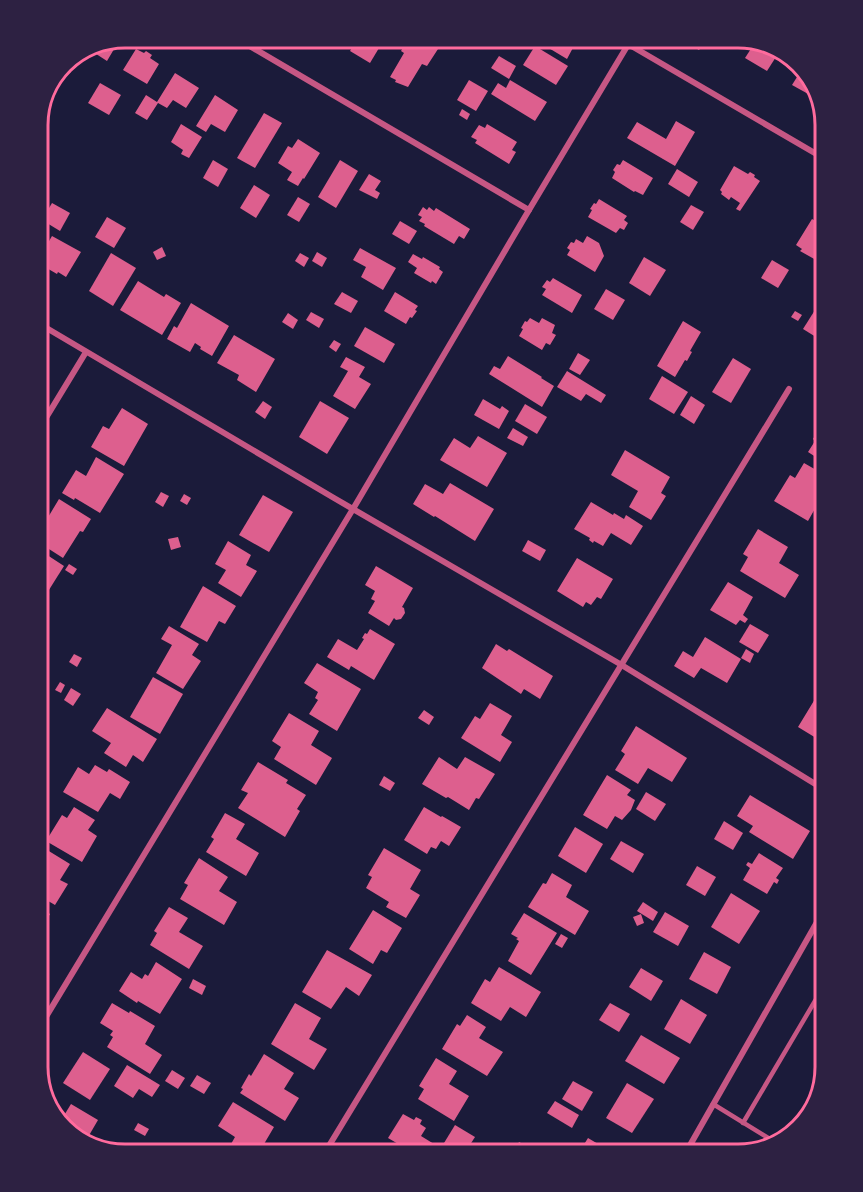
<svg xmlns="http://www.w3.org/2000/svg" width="863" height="1192" viewBox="0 0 863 1192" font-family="Mulish,sans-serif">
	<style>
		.building { fill: #dd5f8e }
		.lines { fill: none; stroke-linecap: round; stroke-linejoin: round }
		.service { stroke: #c65784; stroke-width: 4.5 }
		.minor { stroke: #c65784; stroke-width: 6 }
		.rim { fill: none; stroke: #ff6b9d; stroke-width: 3 }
	</style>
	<rect width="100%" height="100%" fill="#1b1b3a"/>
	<!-- building -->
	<g class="building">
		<polygon points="358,38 385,38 370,63 350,51"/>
		<polygon points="409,38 420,38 438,49 427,66 422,64 408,87 395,82 396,80 390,77 404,53 401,51"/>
		<polygon points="545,38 575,38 572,42 575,44 567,59 547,47 551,41"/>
		<polygon points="679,38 707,38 699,50"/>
		<polygon points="120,39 107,61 90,50 92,50"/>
		<polygon points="756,41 781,49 767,71 745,58"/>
		<polygon points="535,46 568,66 556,85 523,65"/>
		<polygon points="136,49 144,53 146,51 152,55 150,58 159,64 147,84 123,70"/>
		<polygon points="78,55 80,56 70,73 62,69 67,59"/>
		<polygon points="499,56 516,66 509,79 491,68"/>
		<polygon points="802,69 814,81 815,87 810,95 792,85"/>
		<polygon points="175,73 199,88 186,108 173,100 167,108 158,103 147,120 135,113 146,95 157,102"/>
		<polygon points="469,80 488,91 476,111 457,100"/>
		<polygon points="510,80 547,102 535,121 491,94 498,83 506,88"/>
		<polygon points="100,83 121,95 109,115 88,103"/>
		<polygon points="215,95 238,110 225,132 211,124 206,132 196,126"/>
		<polygon points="462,109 470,114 467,120 459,115"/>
		<polygon points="264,113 282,123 255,168 237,158"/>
		<polygon points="676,121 695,132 675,166 627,138 637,122 666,139"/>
		<polygon points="181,124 202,137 189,158 181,154 183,150 171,142"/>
		<polygon points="487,124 517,142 512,150 516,152 509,164 475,143 477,140 471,137 479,125 485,128"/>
		<polygon points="298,139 320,153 304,179 303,178 298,186 287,180 292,172 278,163 288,146 292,148"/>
		<polygon points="213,160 228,169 218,187 203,178"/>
		<polygon points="340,160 358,171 336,208 318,197"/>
		<polygon points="623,160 653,178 643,195 635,191 634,192 612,178 615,172 613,170 617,164 620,165"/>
		<polygon points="734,166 748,174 750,172 755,175 754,177 760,181 740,211 736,209 740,203 731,197 729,200 721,194 722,192 720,190"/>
		<polygon points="677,169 698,182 689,197 668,184"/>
		<polygon points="369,174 381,181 375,190 380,193 377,199 359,190"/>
		<polygon points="254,185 270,195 256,218 240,208"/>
		<polygon points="298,197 310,204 299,222 287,215"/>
		<polygon points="599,199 627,216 624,220 628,223 624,230 620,228 616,233 588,217 592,210 590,209 594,203 596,204"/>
		<polygon points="52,203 70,213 60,231 42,220"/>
		<polygon points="691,205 704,212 693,230 680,222"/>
		<polygon points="423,207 427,210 429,207 434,211 436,208 470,229 464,239 459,236 454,244 424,226 425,224 419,221 422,217 418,215"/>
		<polygon points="107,217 126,228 114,248 95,237"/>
		<polygon points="824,217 825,218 825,244 816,260 800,251 802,249 796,245 812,219 819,223"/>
		<polygon points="400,221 417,231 409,244 392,234"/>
		<polygon points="52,236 81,252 66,277 58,272 57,274 38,263 38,254 41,255"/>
		<polygon points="587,236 599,243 604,256 595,272 567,255 570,250 567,248 571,242 574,243 576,239 583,243"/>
		<polygon points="162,247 166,256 157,260 153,252"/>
		<polygon points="360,248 396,268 383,290 361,277 366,267 353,260"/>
		<polygon points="317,252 327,258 322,267 312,261"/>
		<polygon points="111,253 136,268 113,306 89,291"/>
		<polygon points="300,253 309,258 304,267 295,261"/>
		<polygon points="413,254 422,259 423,257 440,267 439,269 443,272 436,284 432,281 431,283 414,273 417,268 408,262"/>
		<polygon points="644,257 666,270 650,296 629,283"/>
		<polygon points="772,260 789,270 778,288 761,278"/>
		<polygon points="825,265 825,282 818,277"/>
		<polygon points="553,278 582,295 572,313 542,295 546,289 542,287 547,280 550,282"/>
		<polygon points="138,281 164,297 166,294 181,303 162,335 120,310"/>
		<polygon points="606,289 625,300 613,320 594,309"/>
		<polygon points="342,292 358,301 351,313 334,304"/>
		<polygon points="395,292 418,306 415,310 417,311 412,318 410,317 406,324 384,311"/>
		<polygon points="191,303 229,326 212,356 200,349 201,347 195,343 190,352 167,339 174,326 177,328"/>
		<polygon points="815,310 825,317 825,340 824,342 803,329"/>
		<polygon points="795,311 802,315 798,321 791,317"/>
		<polygon points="311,312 324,319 319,328 306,320"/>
		<polygon points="288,313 298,320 293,329 282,322"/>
		<polygon points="530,318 539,323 542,318 555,325 552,333 556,335 550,345 546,343 542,350 519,336 523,329 521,328 525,321 527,322"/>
		<polygon points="683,321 701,332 690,351 692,352 687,361 685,360 675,377 657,366"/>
		<polygon points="365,327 395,344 384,363 354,346"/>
		<polygon points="234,335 275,359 256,392 237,380 239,375 217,363"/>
		<polygon points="334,340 341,344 336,352 329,347"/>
		<polygon points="578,353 590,360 580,375 569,369"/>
		<polygon points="508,356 542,377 541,378 554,386 542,407 489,374 494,366 500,369"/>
		<polygon points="346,357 365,367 359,377 371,384 355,409 333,396 348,371 340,367"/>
		<polygon points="733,358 751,369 731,403 712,392"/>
		<polygon points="567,371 606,395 601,403 586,394 581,401 557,387"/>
		<polygon points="662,376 688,392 674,414 649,399"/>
		<polygon points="691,396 705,405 694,424 680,415"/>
		<polygon points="483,399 500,409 502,406 509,411 499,429 474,415"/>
		<polygon points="263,401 272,407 265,419 255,412"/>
		<polygon points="320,401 349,418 327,454 299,437"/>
		<polygon points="525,404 547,417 537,434 515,421"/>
		<polygon points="122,408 148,424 124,466 91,447 103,426 109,429"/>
		<polygon points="825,418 825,463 808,452 815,441 813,439"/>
		<polygon points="513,428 528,437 523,446 507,438"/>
		<polygon points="478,436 507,453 487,487 440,460 454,438 470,448"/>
		<polygon points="625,450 670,477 661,493 666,496 651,520 629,507 638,491 611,475"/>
		<polygon points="96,457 124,474 100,513 75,498 74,500 62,493 76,470 86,476"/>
		<polygon points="804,463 825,475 825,491 808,521 774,501 790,475 795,478"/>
		<polygon points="450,483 494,509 475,541 435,516 434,517 413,504 425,484 443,494"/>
		<polygon points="161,492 169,496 163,507 155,502"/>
		<polygon points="184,494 191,498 187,505 180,501"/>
		<polygon points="263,495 293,512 269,552 239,535"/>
		<polygon points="59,499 91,519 83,532 80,531 63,558 38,542 38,534"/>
		<polygon points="591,502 613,515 614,513 624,519 626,515 643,526 631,545 611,533 603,546 594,541 593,543 589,540 590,538 574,529"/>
		<polygon points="758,529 788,547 779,563 799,575 785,598 740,571 748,557 743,554"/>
		<polygon points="178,537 181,547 171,550 168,539"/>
		<polygon points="528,540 546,550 540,561 522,551"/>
		<polygon points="228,541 251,555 246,565 257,571 241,597 218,583 226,570 215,564"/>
		<polygon points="38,549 64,566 42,601 38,599"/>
		<polygon points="577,558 613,579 601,599 597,597 591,605 586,602 583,607 557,591"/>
		<polygon points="69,564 77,569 73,575 65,570"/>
		<polygon points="376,566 413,588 402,607 404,608 405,613 401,619 396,620 394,618 389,626 368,613 375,601 371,599 375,591 365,585"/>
		<polygon points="728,582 753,597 743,615 748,619 745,623 740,620 736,625 710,610"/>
		<polygon points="203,586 236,606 225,624 219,621 207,642 180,627"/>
		<polygon points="750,624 769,635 758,653 739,642"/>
		<polygon points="169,626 199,644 192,655 201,661 183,689 156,673 172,645 161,639"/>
		<polygon points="370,629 395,644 374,680 351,666 349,670 327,657 338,639 357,650 364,639 362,638 365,633 367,634"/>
		<polygon points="705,637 741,659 727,683 701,668 694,678 674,666 683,651 693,657"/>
		<polygon points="496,644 507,651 509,649 553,676 540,699 524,689 521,694 482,668"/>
		<polygon points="746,649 754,654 750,663 741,658"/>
		<polygon points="74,654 82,658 77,667 69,662"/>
		<polygon points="317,663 361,689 337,731 309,714 318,700 315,698 318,692 304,683"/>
		<polygon points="153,677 183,694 160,734 130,717"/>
		<polygon points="60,682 65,685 61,693 55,690"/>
		<polygon points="71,688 81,694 73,706 64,700"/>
		<polygon points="815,699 825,706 825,737 819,733 816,738 798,727"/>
		<polygon points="490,703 512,716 501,735 512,742 500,762 461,738 475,716 480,719"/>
		<polygon points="107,708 157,739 143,762 133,755 126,767 104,753 111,743 92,731"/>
		<polygon points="424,710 434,717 429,725 418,718"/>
		<polygon points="289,713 319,731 311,745 332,758 316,785 274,759 281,747 272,741"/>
		<polygon points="636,726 687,758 672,782 648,768 638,784 615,770 625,754 621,751"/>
		<polygon points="439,757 457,769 465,757 495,774 479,799 476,798 469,810 448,797 446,798 422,784"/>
		<polygon points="258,762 288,780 286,783 306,795 297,809 300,811 285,837 238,808 248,793 241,790"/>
		<polygon points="95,765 107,772 109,769 130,782 120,799 110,793 98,812 63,792 78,767 89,774"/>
		<polygon points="607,775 631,790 627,795 635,800 631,810 622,820 615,816 607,829 583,815"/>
		<polygon points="384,776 395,783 390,791 379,785"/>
		<polygon points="646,792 666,804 655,821 636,809"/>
		<polygon points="750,795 810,831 793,859 749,832 753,826 737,816"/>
		<polygon points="74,807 95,820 88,830 97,836 82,862 46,841 62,815 67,818"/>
		<polygon points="424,807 441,817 442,816 461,827 449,846 441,841 436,849 431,847 427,854 404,840"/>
		<polygon points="225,813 245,824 236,839 259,853 246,876 206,852 214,839 211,837"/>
		<polygon points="724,821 743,833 733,850 714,839"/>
		<polygon points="575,827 603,844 586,873 558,856"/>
		<polygon points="621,841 644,854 633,873 610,859"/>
		<polygon points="39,845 70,864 60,880 68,884 55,905 38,895 38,849"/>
		<polygon points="384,848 421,870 410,889 420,895 406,918 386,907 389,902 366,888 372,877 368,875"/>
		<polygon points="759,853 783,868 776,878 779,880 777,884 774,882 767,894 743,880 750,868 746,865 748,862 752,864"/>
		<polygon points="199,858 228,877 219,891 237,902 224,925 180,899 188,885 184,883"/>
		<polygon points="697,866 716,877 705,896 686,885"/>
		<polygon points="552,873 572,885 566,897 589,911 575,935 528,907 543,883 546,884"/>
		<polygon points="731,893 760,911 739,944 711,927"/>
		<polygon points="643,902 658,912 653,921 637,911"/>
		<polygon points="38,906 50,914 38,935"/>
		<polygon points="169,907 188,918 179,932 203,946 189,969 150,945 157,933 154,931"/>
		<polygon points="373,910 402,928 387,953 381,950 373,964 349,949"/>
		<polygon points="665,912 689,926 678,946 653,932"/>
		<polygon points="524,913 557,933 531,975 508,961 519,941 516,939 518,938 511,934"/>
		<polygon points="641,914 644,923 637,926 633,917"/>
		<polygon points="561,934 568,938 562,948 555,944"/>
		<polygon points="327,950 372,975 359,996 346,987 331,1009 302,992"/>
		<polygon points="704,952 731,967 717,994 689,979"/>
		<polygon points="156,962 182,979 160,1014 138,1001 137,1003 119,991 131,972 142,979 145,974 148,976"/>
		<polygon points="499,967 541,992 526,1017 510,1007 501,1021 471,1003 485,979 490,982"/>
		<polygon points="641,968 663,981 651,1001 629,987"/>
		<polygon points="193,979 206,986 202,995 189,988"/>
		<polygon points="681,999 707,1015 690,1044 664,1029"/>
		<polygon points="112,1003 129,1013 130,1011 155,1026 145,1044 162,1055 150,1074 107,1047 113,1037 110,1035 113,1031 100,1023"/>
		<polygon points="295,1003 321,1018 309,1039 327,1049 314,1070 271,1044"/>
		<polygon points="610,1003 630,1014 619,1032 599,1020"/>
		<polygon points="467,1015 486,1027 479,1038 503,1052 487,1076 442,1049 457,1024 460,1026"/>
		<polygon points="641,1035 680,1058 664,1084 625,1061"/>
		<polygon points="83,1052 110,1069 90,1100 63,1083"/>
		<polygon points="264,1054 294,1073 284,1089 299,1098 285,1121 240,1093 243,1089 241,1088 249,1074 251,1076"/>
		<polygon points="436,1058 457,1071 449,1084 469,1096 454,1121 418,1099 424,1089 419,1086"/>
		<polygon points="127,1065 160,1085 152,1097 139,1089 133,1098 114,1086"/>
		<polygon points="172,1070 185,1078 178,1089 165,1081"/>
		<polygon points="197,1075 211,1083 204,1094 190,1086"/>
		<polygon points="573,1081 593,1092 582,1111 562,1099"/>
		<polygon points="627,1083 654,1099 632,1133 606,1118"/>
		<polygon points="555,1101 579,1115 572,1128 547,1113"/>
		<polygon points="233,1102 274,1127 264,1144 270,1147 265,1154 232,1154 227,1151 235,1137 218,1126"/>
		<polygon points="71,1104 98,1120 84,1144 81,1143 60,1122"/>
		<polygon points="403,1114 414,1120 416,1117 422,1120 420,1124 426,1128 421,1136 434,1144 428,1154 419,1154 413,1151 412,1152 388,1138"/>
		<polygon points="138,1123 149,1129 145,1136 134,1130"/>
		<polygon points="455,1125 475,1137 464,1154 444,1143"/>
		<polygon points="588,1138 615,1154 578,1154"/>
		<polygon points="519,1142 534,1150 535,1148 545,1154 519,1154 514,1151"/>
	</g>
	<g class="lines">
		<!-- service -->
		<g class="service">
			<polyline points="713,1104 778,1144"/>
			<polyline points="743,1123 825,984"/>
		</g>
		<!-- minor -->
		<g class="minor">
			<polyline points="236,38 529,210"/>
			<polyline points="628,44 825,159"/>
			<polyline points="38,323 334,498 620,664 825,790"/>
			<polyline points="38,431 86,352"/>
			<polyline points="38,1030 353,509 529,210 632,38"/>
			<polyline points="324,1154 789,389"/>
			<polyline points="685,1154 825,908"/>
		</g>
	</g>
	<!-- crop -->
	<path d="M0 0H863V1192H0ZM125 48H738A77 77 0 0 1 815 125V1067A77 77 0 0 1 738 1144H125A77 77 0 0 1 48 1067V125A77 77 0 0 1 125 48Z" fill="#2d2142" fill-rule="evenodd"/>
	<path class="rim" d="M125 48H738A77 77 0 0 1 815 125V1067A77 77 0 0 1 738 1144H125A77 77 0 0 1 48 1067V125A77 77 0 0 1 125 48Z"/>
</svg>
